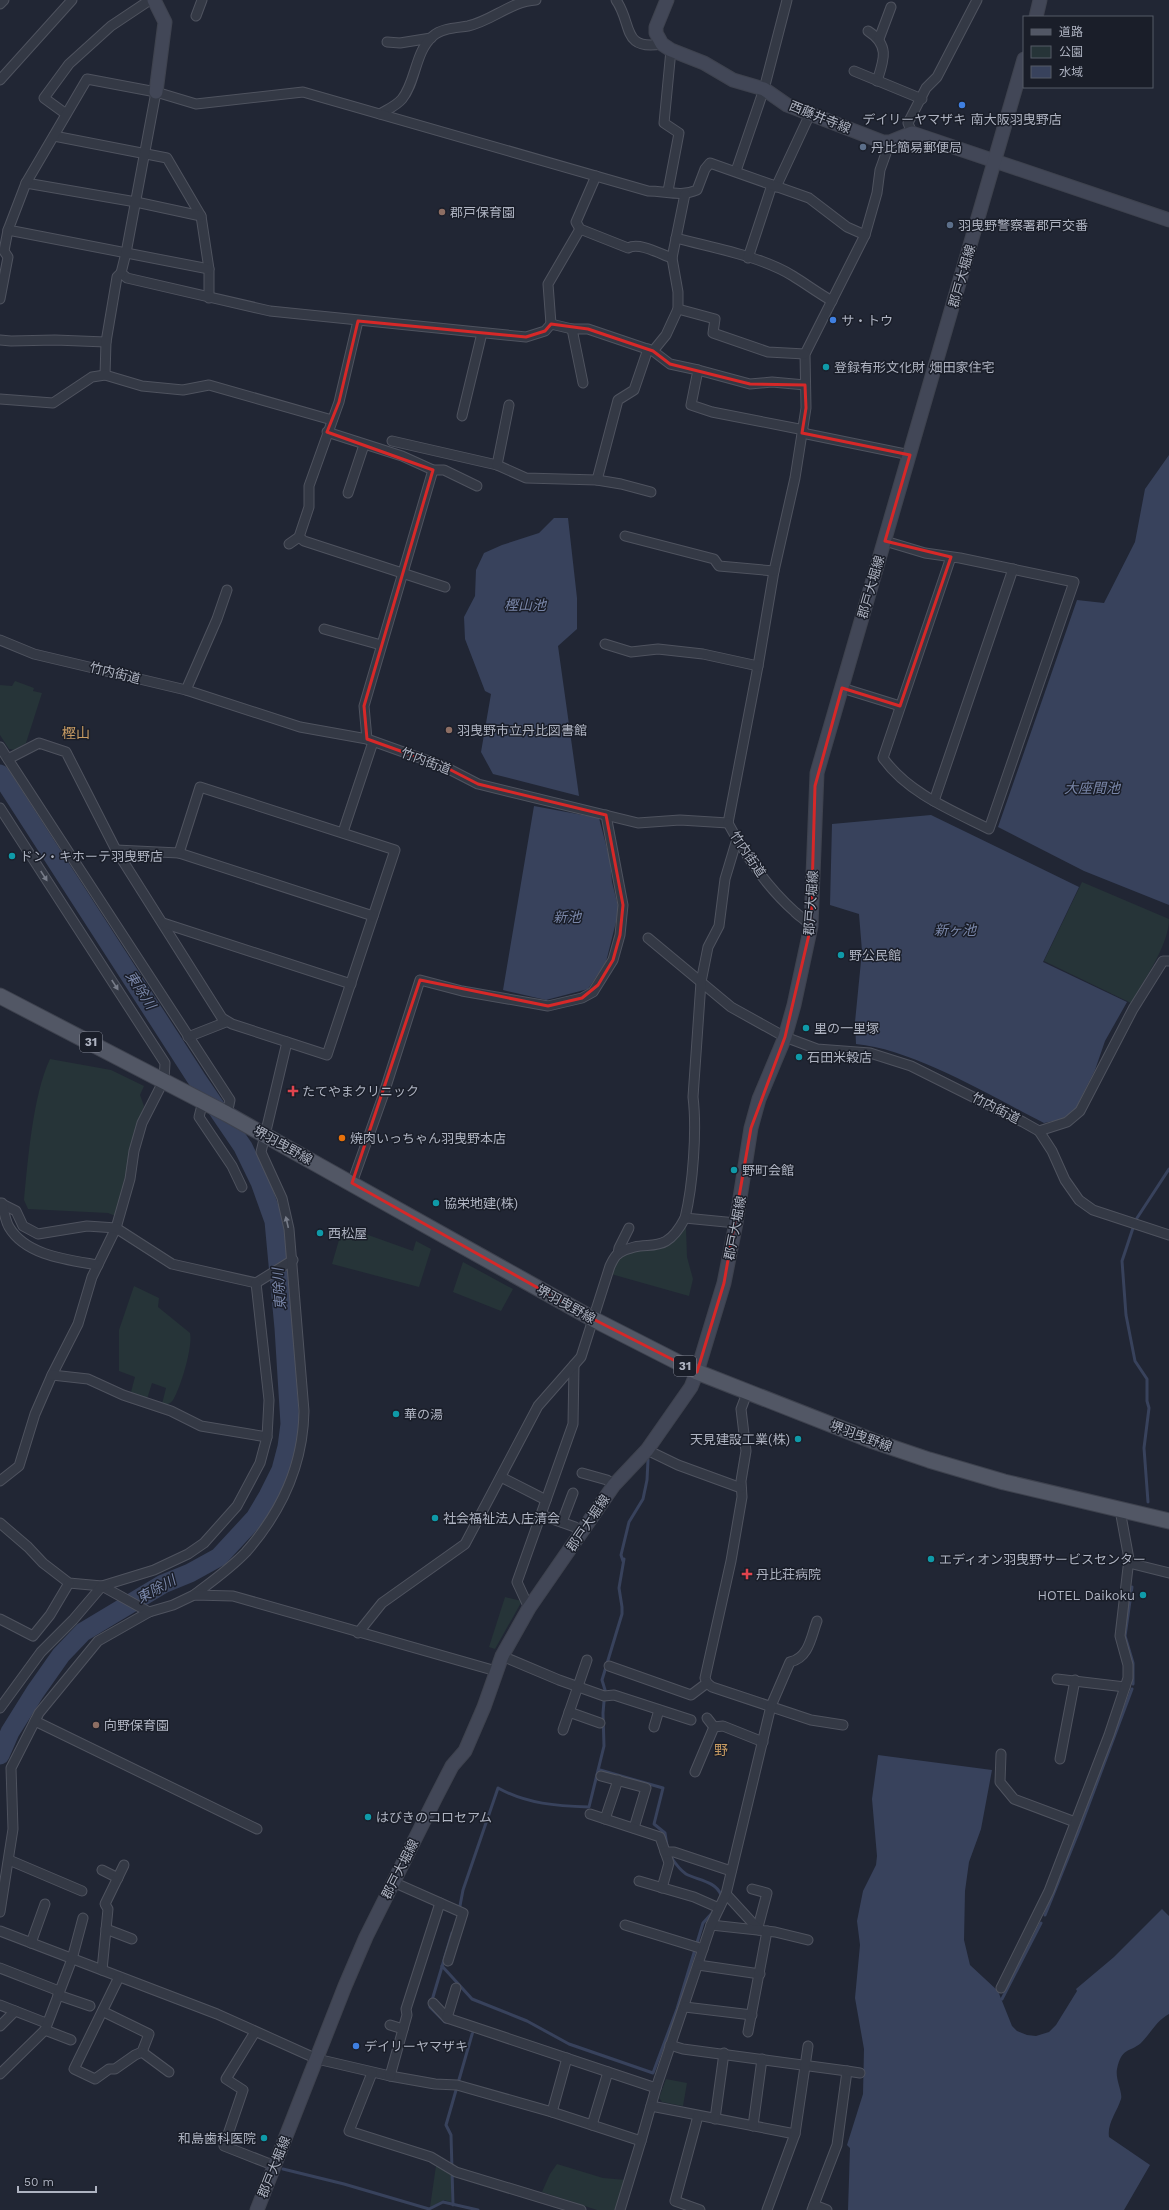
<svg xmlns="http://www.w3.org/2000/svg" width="1169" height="2210" viewBox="0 0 1169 2210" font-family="'Work Sans','Noto Sans JP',sans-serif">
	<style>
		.green { fill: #263438 }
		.water { fill: #38425c }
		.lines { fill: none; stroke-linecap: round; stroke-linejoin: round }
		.stream { stroke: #38425c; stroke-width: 3 }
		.river { stroke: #38425c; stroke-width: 19 }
		.street-casing { stroke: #4f535f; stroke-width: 11 }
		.secondary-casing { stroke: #3e424e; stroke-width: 15 }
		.primary-casing { stroke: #3e424e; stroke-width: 17 }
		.street { stroke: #343945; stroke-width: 9 }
		.secondary { stroke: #424757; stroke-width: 13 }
		.primary { stroke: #525765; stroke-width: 15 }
		.oneway { fill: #777c89 }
		.marked { fill: none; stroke: #d62828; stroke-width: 3; stroke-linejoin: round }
		.shop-dot { fill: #3f7fe0; stroke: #1a1e29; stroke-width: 1.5 }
		.service-dot { fill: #5c6f8a; stroke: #1a1e29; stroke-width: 1.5 }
		.education-dot { fill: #8d6e63; stroke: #1a1e29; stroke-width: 1.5 }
		.culture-dot { fill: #0f9aa8; stroke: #1a1e29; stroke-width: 1.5 }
		.health-dot { fill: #e0444e; stroke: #1a1e29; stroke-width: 1.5 }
		.food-dot { fill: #e8710a; stroke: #1a1e29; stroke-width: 1.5 }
		.labels { text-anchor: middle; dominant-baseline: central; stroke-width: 3; stroke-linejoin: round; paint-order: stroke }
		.shield { fill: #1a1e29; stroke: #828693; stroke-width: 1 }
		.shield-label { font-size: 12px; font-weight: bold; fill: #aeb3c1 }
		.street-label { font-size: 13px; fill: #aeb3c1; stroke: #1a1e29 }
		.poi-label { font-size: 13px; fill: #aeb3c1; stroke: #1a1e29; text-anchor: start }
		.water-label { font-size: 14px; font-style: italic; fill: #7986a8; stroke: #1a1e29 }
		.neighbourhood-label { font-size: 14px; fill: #c89c63; stroke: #1a1e29 }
	</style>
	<rect width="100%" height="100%" fill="#212634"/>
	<!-- green -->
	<g class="green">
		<polygon points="15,681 34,688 33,691 42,693 26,743 15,750 9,749 0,735 0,685 12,686"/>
		<path d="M1082,882L1169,919C1169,945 1144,980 1131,1003L1044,961Z"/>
		<path d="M50,1059L111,1070L144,1086L140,1095L144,1106L128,1161L118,1217L108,1213L28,1209L24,1200C28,1159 33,1095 50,1059Z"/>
		<polygon points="343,1226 413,1251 416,1241 431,1249 419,1287 332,1264"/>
		<polygon points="682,1227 686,1228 687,1257 693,1279 689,1296 611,1274 614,1263 623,1255 636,1250 646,1249"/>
		<polygon points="463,1262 513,1289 501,1311 453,1292"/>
		<path d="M134,1286L159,1298L158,1307L190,1333C193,1346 181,1387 173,1400C172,1402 168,1404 166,1405L162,1404L166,1388L152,1383L147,1399L131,1392L135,1377L119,1371V1330Z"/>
		<polygon points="505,1597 522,1601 495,1649 489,1647"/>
		<polygon points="666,2079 687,2083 683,2106 662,2102 659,2098"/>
		<polygon points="557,2164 603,2178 626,2180 617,2210 597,2210 542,2192 550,2174"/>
		<polygon points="436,2166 451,2174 451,2202 444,2200 430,2207"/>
	</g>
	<!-- water -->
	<g class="water">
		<polygon points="1169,455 1169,905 1084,871 998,827 1077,600 1104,603 1135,542 1145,489"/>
		<polygon points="554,518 568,518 577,598 577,629 558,646 579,796 493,774 481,752 491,694 485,691 465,639 464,617 475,596 476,570 484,553 502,545 539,533"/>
		<polygon points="534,806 599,818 610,860 612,882 619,910 606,962 588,989 546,1000 503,990"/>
		<path d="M931,815L1079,887L1043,962L1127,1002L1105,1041L1095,1070L1076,1108L1063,1119L1044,1123C991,1096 913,1049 856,1044L855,1022L862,951L859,914L830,905L832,824Z"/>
		<path d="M878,1755L992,1770L981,1829L969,1862L965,1891L964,1940L970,1965L998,1991L1012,2026L1017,2031L1027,2035L1036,2036L1049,2032L1056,2025L1077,1991L1076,1989L1114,1957L1162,1909L1169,1916V2014C1156,2021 1151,2033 1141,2043C1129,2053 1122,2047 1117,2069C1115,2079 1123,2093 1121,2099C1117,2112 1107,2123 1109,2137L1150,2165L1124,2210H848L850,2148L847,2145L863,2094L864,2049L855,1998L860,1945L857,1921L863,1891L876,1865L877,1856L872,1799Z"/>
	</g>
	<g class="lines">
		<!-- stream -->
		<g class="stream">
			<polyline points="1137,1218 1169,1169"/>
			<polyline points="1133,1228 1122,1261 1126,1315 1135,1361 1147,1379 1147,1401 1149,1408 1144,1448 1148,1502"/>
			<polyline points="1132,1587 1125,1636 1133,1663 1133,1684"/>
			<polyline points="600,1770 663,1788 654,1824 665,1833 667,1846"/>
			<path d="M671,1857C675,1863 680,1870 686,1874C697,1880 716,1881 721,1895L720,1898"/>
			<path d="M459,1911L463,1890L498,1788C527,1804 557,1806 589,1807L604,1746L603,1713L605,1690L602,1680L622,1614V1607L619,1588L624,1559L623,1561L621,1555L629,1522L643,1499L647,1480L648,1460L647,1458"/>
			<polyline points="1045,1915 1080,1828 1132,1689"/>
			<polyline points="442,1966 472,1999 527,2021 569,2044 653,2073 677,2009 703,1923 713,1912"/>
			<polyline points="1002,1999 1041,1923"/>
			<polyline points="445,2022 430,2007 452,1933"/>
			<polyline points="283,2169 344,2184 429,2209 443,2202 478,2210"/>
			<polyline points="453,2205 451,2135 446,2125 473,2031 470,2030"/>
		</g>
		<!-- river -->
		<polyline class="river" points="0,774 196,1078 243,1147 260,1182 274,1221 284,1328 290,1424 287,1447 281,1470 268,1496 255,1518 219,1557 190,1573 163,1584 83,1632 61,1655 35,1692 10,1732 0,1755"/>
		<defs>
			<g id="street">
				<path d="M616,0C633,24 621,51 662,44"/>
				<polyline points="0,4 4,0"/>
				<polyline points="196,16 202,0"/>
				<path d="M868,31C890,45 884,60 877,81"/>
				<polyline points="879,39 891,7"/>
				<polyline points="387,42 400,43 431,38"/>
				<polyline points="854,71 922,99"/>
				<polyline points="0,80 72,0"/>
				<polyline points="66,114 44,98 69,64 111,26 150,0"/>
				<path d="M380,114C388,109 396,106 402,99C416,82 415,51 433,36C442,28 457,28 468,26C492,21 511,1 536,0"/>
				<polyline points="912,133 908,123 926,88 937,77 977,0"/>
				<polyline points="54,136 167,158 201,216 209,269 209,298"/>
				<polyline points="736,171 764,89 787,0"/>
				<path d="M596,176L576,222L580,229L628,248C640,242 660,254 672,258"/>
				<polyline points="26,183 136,202 201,216"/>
				<polyline points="776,187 810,114"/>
				<polyline points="668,191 679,133 664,123 671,50"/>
				<polyline points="865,235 877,193 880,170 890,142"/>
				<path d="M676,238C713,248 761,256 793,276C806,284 818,293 832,301"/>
				<polyline points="748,258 772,185"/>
				<path d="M209,269L8,230L26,183L87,79L156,92L196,104L303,92L648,191C666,191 681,197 697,190L705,169L710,163L809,198L847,227L865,235L805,354L806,408L795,478L774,571L758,666L728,823"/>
				<polyline points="121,273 127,278 270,311 526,337 545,331 551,324 572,329 588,329 653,351 670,364 698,370 691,405 712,412 799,429 807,434 910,455"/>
				<polyline points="0,299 8,257 4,251 8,230"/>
				<polyline points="678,309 715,319 713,333 768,352 805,354"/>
				<polyline points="551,324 548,284 580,229"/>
				<polyline points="572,329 583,383"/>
				<polyline points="0,340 11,341 55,340 106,342"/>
				<polyline points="653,351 666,335 678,309 678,292 672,258 685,194"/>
				<polyline points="698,370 750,384 772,382 805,385"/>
				<polyline points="105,375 106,342 117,277 121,273 126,253 156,92"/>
				<polyline points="0,399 53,403 92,377 105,375 142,386 183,390 209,385 332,420"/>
				<polyline points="462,416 482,333"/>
				<polyline points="327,432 402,456 433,470 444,470 477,486"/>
				<polyline points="392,441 497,465 526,478 597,480 618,400 634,390 648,349"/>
				<polyline points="497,465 509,405"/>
				<polyline points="597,480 621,484 651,492"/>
				<polyline points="348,493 364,445"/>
				<polyline points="625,536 714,559 719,566 774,571"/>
				<polyline points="299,537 304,541 445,587"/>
				<path d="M885,541L925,553L960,558L1074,582L989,829C951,810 908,793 883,758L951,557"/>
				<polyline points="289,544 299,537 309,507 309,486 339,402 358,321"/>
				<polyline points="324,629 381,645"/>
				<polyline points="0,640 34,654 186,690 300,727 367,739 445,767 478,784 638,823 680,820 728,823"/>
				<polyline points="605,644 631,652 658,649 703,654 758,666"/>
				<polyline points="842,688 900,706"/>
				<polyline points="186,690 217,619 227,590"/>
				<polyline points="367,739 364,706 433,470"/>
				<polyline points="0,747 230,1100 227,1114"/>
				<polyline points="8,759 39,743 66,752 116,850 222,1018 232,1024 327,1055 395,850 200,787 179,853"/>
				<polyline points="934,801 1013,569"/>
				<polyline points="0,808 165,1063 164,1080 142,1123 134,1151 130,1179 116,1228 92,1277 78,1324 52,1375 35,1414 19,1466 0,1481"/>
				<path d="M728,823C745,855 768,888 795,912C800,917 806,920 811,926"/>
				<polyline points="343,832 373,742"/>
				<polyline points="116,850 179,853 373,916"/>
				<polyline points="163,923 351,984"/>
				<polyline points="648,938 731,1007 785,1037 817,1049 870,1053 911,1066 1023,1122 1039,1131 1052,1151 1065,1180 1079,1200 1093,1210 1169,1235"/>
				<polyline points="188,1037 226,1022"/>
				<polyline points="203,1101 199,1117 232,1166 242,1187"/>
				<polyline points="1039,1131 1067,1122 1080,1111 1133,1009 1163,961 1169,961"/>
				<polyline points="352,1183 383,1096 420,980 462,991 548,1006 582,998 593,992 613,960 620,935 623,905 606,815"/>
				<polyline points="0,1203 16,1211 23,1226 38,1234 87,1226 116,1228 172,1264 256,1283 293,1260"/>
				<path d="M2,1203C4,1211 5,1220 9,1227C26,1256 69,1260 98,1265"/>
				<path d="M736,1223L685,1218C693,1185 697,1130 693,1097L701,982L708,947L719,926L725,879L737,839"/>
				<polyline points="618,1254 619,1248 629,1228"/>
				<polyline points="52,1375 88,1379 123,1395 171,1411 201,1426 267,1437"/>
				<polyline points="747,1393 741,1409 746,1451 741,1481 742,1497 731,1561 705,1678 707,1683 712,1687 811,1720 843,1725"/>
				<polyline points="647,1450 678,1465 741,1488"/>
				<polyline points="582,1473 607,1480 614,1485"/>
				<polyline points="501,1477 546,1500"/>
				<polyline points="541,1515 575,1527 582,1533"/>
				<polyline points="562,1522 573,1493"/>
				<polyline points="0,1523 28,1547 43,1563 69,1583 102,1586 149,1612"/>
				<polyline points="1129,1563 1169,1573"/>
				<path d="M194,1595C211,1582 231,1568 246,1552C282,1511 303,1466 304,1411L289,1229L282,1198L261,1152L287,1042"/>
				<polyline points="529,1608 517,1582 573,1424 574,1365"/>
				<polyline points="0,1619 33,1636 50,1615 69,1583"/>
				<path d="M358,1633L382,1603L465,1544L538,1406L581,1357L610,1266C612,1262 615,1255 619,1253C648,1236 663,1260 685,1218"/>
				<polyline points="502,1656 559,1680 604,1696 614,1695 691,1720"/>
				<polyline points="609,1666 691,1695 707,1683"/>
				<polyline points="1057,1679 1125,1687"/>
				<polyline points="0,1708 41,1652 73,1620 102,1586 154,1570 188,1554 204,1543 237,1506 260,1463 267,1437 269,1400 256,1283"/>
				<polyline points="569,1712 600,1723"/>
				<polyline points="707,1718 714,1727"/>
				<polyline points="35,1721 257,1829"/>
				<polyline points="654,1727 659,1710"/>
				<polyline points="563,1730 587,1660"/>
				<polyline points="1001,1754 1000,1782 1014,1799 1075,1822"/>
				<polyline points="1060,1759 1075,1680"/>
				<polyline points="695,1772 714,1727 723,1726 763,1742"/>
				<polyline points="601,1776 646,1788 634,1828"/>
				<polyline points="590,1814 660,1837 669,1863 662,1888"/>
				<polyline points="605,1819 618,1780"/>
				<polyline points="665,1852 674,1852 731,1871"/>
				<polyline points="9,1860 82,1891"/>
				<polyline points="102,1870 118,1878"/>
				<polyline points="639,1881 694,1897 719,1908"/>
				<polyline points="393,1882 463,1913 448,1961"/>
				<polyline points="752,1889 767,1893 758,1927"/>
				<polyline points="726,1894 759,1930"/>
				<polyline points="0,1912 13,1829 11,1768 39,1713 98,1641 149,1612 173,1605 194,1595 233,1596 496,1671"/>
				<polyline points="625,1925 703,1949"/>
				<polyline points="711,1925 775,1932 808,1940"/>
				<polyline points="106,1929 132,1939"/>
				<path d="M0,1931L217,2014L317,2059L390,2076L435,2084L457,2085L552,2112L641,2141L656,2088L711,1925L726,1894L771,1706L790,1662C809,1658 811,1637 817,1621"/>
				<polyline points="31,1943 45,1904"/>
				<polyline points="698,1965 760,1974"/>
				<polyline points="0,1968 59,1991"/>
				<polyline points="102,1970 108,1909 105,1904 124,1865"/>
				<polyline points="1001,1988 1049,1891 1109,1735 1128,1678 1128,1665 1120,1636 1129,1559 1120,1510"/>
				<polyline points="58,1995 90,2006"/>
				<polyline points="433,2003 447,2018 656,2088"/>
				<polyline points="0,2005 46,2023"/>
				<polyline points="685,2007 752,2015"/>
				<polyline points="104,2012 149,2034 142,2052 135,2055 115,2069 109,2069 95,2079 74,2069 119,1977"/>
				<polyline points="447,2018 456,1988"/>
				<polyline points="390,2025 403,2029"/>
				<polyline points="0,2026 15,2011"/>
				<polyline points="45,2030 71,2040"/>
				<polyline points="255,2032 226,2079 243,2090 224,2146 275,2166"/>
				<polyline points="748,2032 767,1931"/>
				<polyline points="670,2045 683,2049 847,2071 837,2145 812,2210"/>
				<polyline points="142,2052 169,2072"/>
				<polyline points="847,2071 860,2073"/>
				<polyline points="372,2073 349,2131 431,2157 456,2172 581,2210"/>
				<polyline points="0,2074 45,2030 72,1959 83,1918"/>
				<polyline points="390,2076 407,2015 406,2009 440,1903"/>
				<polyline points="651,2106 795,2134"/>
				<polyline points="552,2112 567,2058"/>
				<polyline points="698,2116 675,2201 700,2210"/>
				<polyline points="715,2119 724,2053"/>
				<polyline points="592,2125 608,2072"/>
				<polyline points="753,2126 762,2059"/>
				<polyline points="814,2205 827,2210"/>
				<polyline points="620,2210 641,2141"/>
				<polyline points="767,2210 795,2134 808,2046"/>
			</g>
			<g id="secondary">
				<polyline points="154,0 165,22 156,92"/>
				<polyline points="667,0 656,27 656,33 662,44 671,50 704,63 733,80 764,89 787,105 883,142 890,142 912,133 1169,220"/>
				<polyline points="1036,17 1040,0"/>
				<polyline points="257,2210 345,1986 366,1937 436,1797 452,1766 465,1751 484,1707 502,1656 529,1608 614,1485 647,1450 691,1387 697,1372 724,1283 736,1223 751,1128 759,1099 785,1037 794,1005 811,926 817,773 1024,59"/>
			</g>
			<polyline id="primary" points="0,996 227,1114 593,1319 697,1372 873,1441 929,1460 1004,1482 1169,1521"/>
		</defs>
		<!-- street casing -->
		<use href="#street" class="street-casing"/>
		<!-- secondary casing -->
		<use href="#secondary" class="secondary-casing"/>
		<!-- primary casing -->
		<use href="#primary" class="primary-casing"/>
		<!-- street -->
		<use href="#street" class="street"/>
		<!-- secondary -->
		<use href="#secondary" class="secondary"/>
		<!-- primary -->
		<use href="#primary" class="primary"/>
	</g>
	<!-- one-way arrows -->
	<defs><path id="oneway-solid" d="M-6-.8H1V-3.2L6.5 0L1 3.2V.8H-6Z"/></defs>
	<g class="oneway">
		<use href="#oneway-solid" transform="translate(44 876) rotate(57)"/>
		<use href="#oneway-solid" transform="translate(115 985) rotate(57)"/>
		<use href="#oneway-solid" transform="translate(287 1222) rotate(-103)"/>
	</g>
	<!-- marked area -->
	<path class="marked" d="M358,321L526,337L545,331L551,324L588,329L653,351L670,364L750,384L805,385L806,408L802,433L910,455L885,541L951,557L900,706L842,688L815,786L811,926L785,1037L751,1128L724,1283L697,1372L593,1319L352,1183L420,980L548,1006L582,998L598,985L613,960L620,935L623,905L606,815L478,784L445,767L367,739L364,706L433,470L327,432L339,402Z"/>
	<!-- markers -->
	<g class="shop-dot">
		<circle cx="962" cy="105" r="4"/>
		<circle cx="833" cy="320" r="4"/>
		<circle cx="356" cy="2046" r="4"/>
	</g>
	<g class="service-dot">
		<circle cx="863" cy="147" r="4"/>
		<circle cx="950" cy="225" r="4"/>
	</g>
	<g class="education-dot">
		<circle cx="442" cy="212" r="4"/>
		<circle cx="449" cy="730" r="4"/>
		<circle cx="96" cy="1725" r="4"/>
	</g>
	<g class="culture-dot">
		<circle cx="826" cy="367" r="4"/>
		<circle cx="12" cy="856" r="4"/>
		<circle cx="841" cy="955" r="4"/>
		<circle cx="806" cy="1028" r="4"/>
		<circle cx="799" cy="1057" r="4"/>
		<circle cx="734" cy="1170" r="4"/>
		<circle cx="436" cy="1203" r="4"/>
		<circle cx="320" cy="1233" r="4"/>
		<circle cx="396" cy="1414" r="4"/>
		<circle cx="798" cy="1439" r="4"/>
		<circle cx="435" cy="1518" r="4"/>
		<circle cx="931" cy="1559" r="4"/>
		<circle cx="1143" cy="1595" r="4"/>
		<circle cx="368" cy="1817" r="4"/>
		<circle cx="264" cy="2138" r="4"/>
	</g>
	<g class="health-dot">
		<path d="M291 1085h4v4h4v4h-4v4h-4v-4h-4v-4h4z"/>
		<path d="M745 1568h4v4h4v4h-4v4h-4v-4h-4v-4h4z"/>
	</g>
	<circle class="food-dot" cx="342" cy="1138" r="4"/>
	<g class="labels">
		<!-- shield labels -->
		<g class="shield">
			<rect x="80" y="1032" width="22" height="20" rx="3"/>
			<rect x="674" y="1356" width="22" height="20" rx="3"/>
		</g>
		<g class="shield-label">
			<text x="91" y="1042">31</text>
			<text x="685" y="1366">31</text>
		</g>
		<!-- street labels -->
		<g class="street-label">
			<text transform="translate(820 117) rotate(22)">西藤井寺線</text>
			<text transform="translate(962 276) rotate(-74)">郡戸大堀線</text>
			<text transform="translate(871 587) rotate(-74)">郡戸大堀線</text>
			<text transform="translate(115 673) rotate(14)">竹内街道</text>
			<text transform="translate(426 761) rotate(21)">竹内街道</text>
			<text transform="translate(748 854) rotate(56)">竹内街道</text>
			<text transform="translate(811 903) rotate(-86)">郡戸大堀線</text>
			<text transform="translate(996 1108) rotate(27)">竹内街道</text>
			<text transform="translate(283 1145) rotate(29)">堺羽曳野線</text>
			<text transform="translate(735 1228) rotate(-79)">郡戸大堀線</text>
			<text transform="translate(566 1304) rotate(29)">堺羽曳野線</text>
			<text transform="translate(861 1436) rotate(20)">堺羽曳野線</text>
			<text transform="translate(588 1523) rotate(-56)">郡戸大堀線</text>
			<text transform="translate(400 1869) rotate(-63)">郡戸大堀線</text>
			<text transform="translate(274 2167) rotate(-68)">郡戸大堀線</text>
		</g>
		<!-- poi labels -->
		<g class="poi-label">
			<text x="962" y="119" text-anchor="middle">デイリーヤマザキ 南大阪羽曳野店</text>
			<text x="871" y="147">丹比簡易郵便局</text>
			<text x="450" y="212">郡戸保育園</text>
			<text x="958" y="225">羽曳野警察署郡戸交番</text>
			<text x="841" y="320">サ・トウ</text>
			<text x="834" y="367">登録有形文化財 畑田家住宅</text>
			<text x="457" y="730">羽曳野市立丹比図書館</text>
			<text x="20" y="856">ドン・キホーテ羽曳野店</text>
			<text x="849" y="955">野公民館</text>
			<text x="814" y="1028">里の一里塚</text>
			<text x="807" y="1057">石田米穀店</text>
			<text x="302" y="1091">たてやまクリニック</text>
			<text x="350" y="1138">焼肉いっちゃん羽曳野本店</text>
			<text x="742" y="1170">野町会館</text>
			<text x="444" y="1203">協栄地建(株)</text>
			<text x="328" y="1233">西松屋</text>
			<text x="404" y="1414">華の湯</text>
			<text x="790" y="1439" text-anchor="end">天見建設工業(株)</text>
			<text x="443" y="1518">社会福祉法人庄清会</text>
			<text x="939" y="1559">エディオン羽曳野サービスセンター</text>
			<text x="756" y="1574">丹比荘病院</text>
			<text x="1135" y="1595" text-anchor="end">HOTEL Daikoku</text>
			<text x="104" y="1725">向野保育園</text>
			<text x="376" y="1817">はびきのコロセアム</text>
			<text x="364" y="2046">デイリーヤマザキ</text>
			<text x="256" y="2138" text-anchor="end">和島歯科医院</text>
		</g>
		<!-- water labels -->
		<g class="water-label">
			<text x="525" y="605">樫山池</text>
			<text x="1092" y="788">大座間池</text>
			<text x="567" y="917">新池</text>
			<text x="955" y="930">新ヶ池</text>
			<text transform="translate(141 990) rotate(57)">東除川</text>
			<text transform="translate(279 1289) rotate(-94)">東除川</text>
			<text transform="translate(156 1589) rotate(-29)">東除川</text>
		</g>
		<!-- neighbourhood labels -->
		<g class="neighbourhood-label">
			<text x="76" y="733">樫山</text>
			<text x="721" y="1750">野</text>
		</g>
	</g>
	<!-- legend -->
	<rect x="1023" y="16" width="130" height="72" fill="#1a1e29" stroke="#555a66"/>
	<rect x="1031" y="29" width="20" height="6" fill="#525765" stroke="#555a66"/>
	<text x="1059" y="36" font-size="12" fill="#aeb3c1">道路</text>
	<rect x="1031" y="46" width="20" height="12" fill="#263438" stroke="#555a66"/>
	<text x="1059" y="56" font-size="12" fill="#aeb3c1">公園</text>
	<rect x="1031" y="66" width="20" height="12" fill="#38425c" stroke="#555a66"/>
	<text x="1059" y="76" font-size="12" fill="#aeb3c1">水域</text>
	<!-- scale -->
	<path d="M18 2186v6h78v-6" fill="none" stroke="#aeb3c1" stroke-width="2"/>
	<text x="24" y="2186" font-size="12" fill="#aeb3c1" stroke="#1a1e29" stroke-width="3" paint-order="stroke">50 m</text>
</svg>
